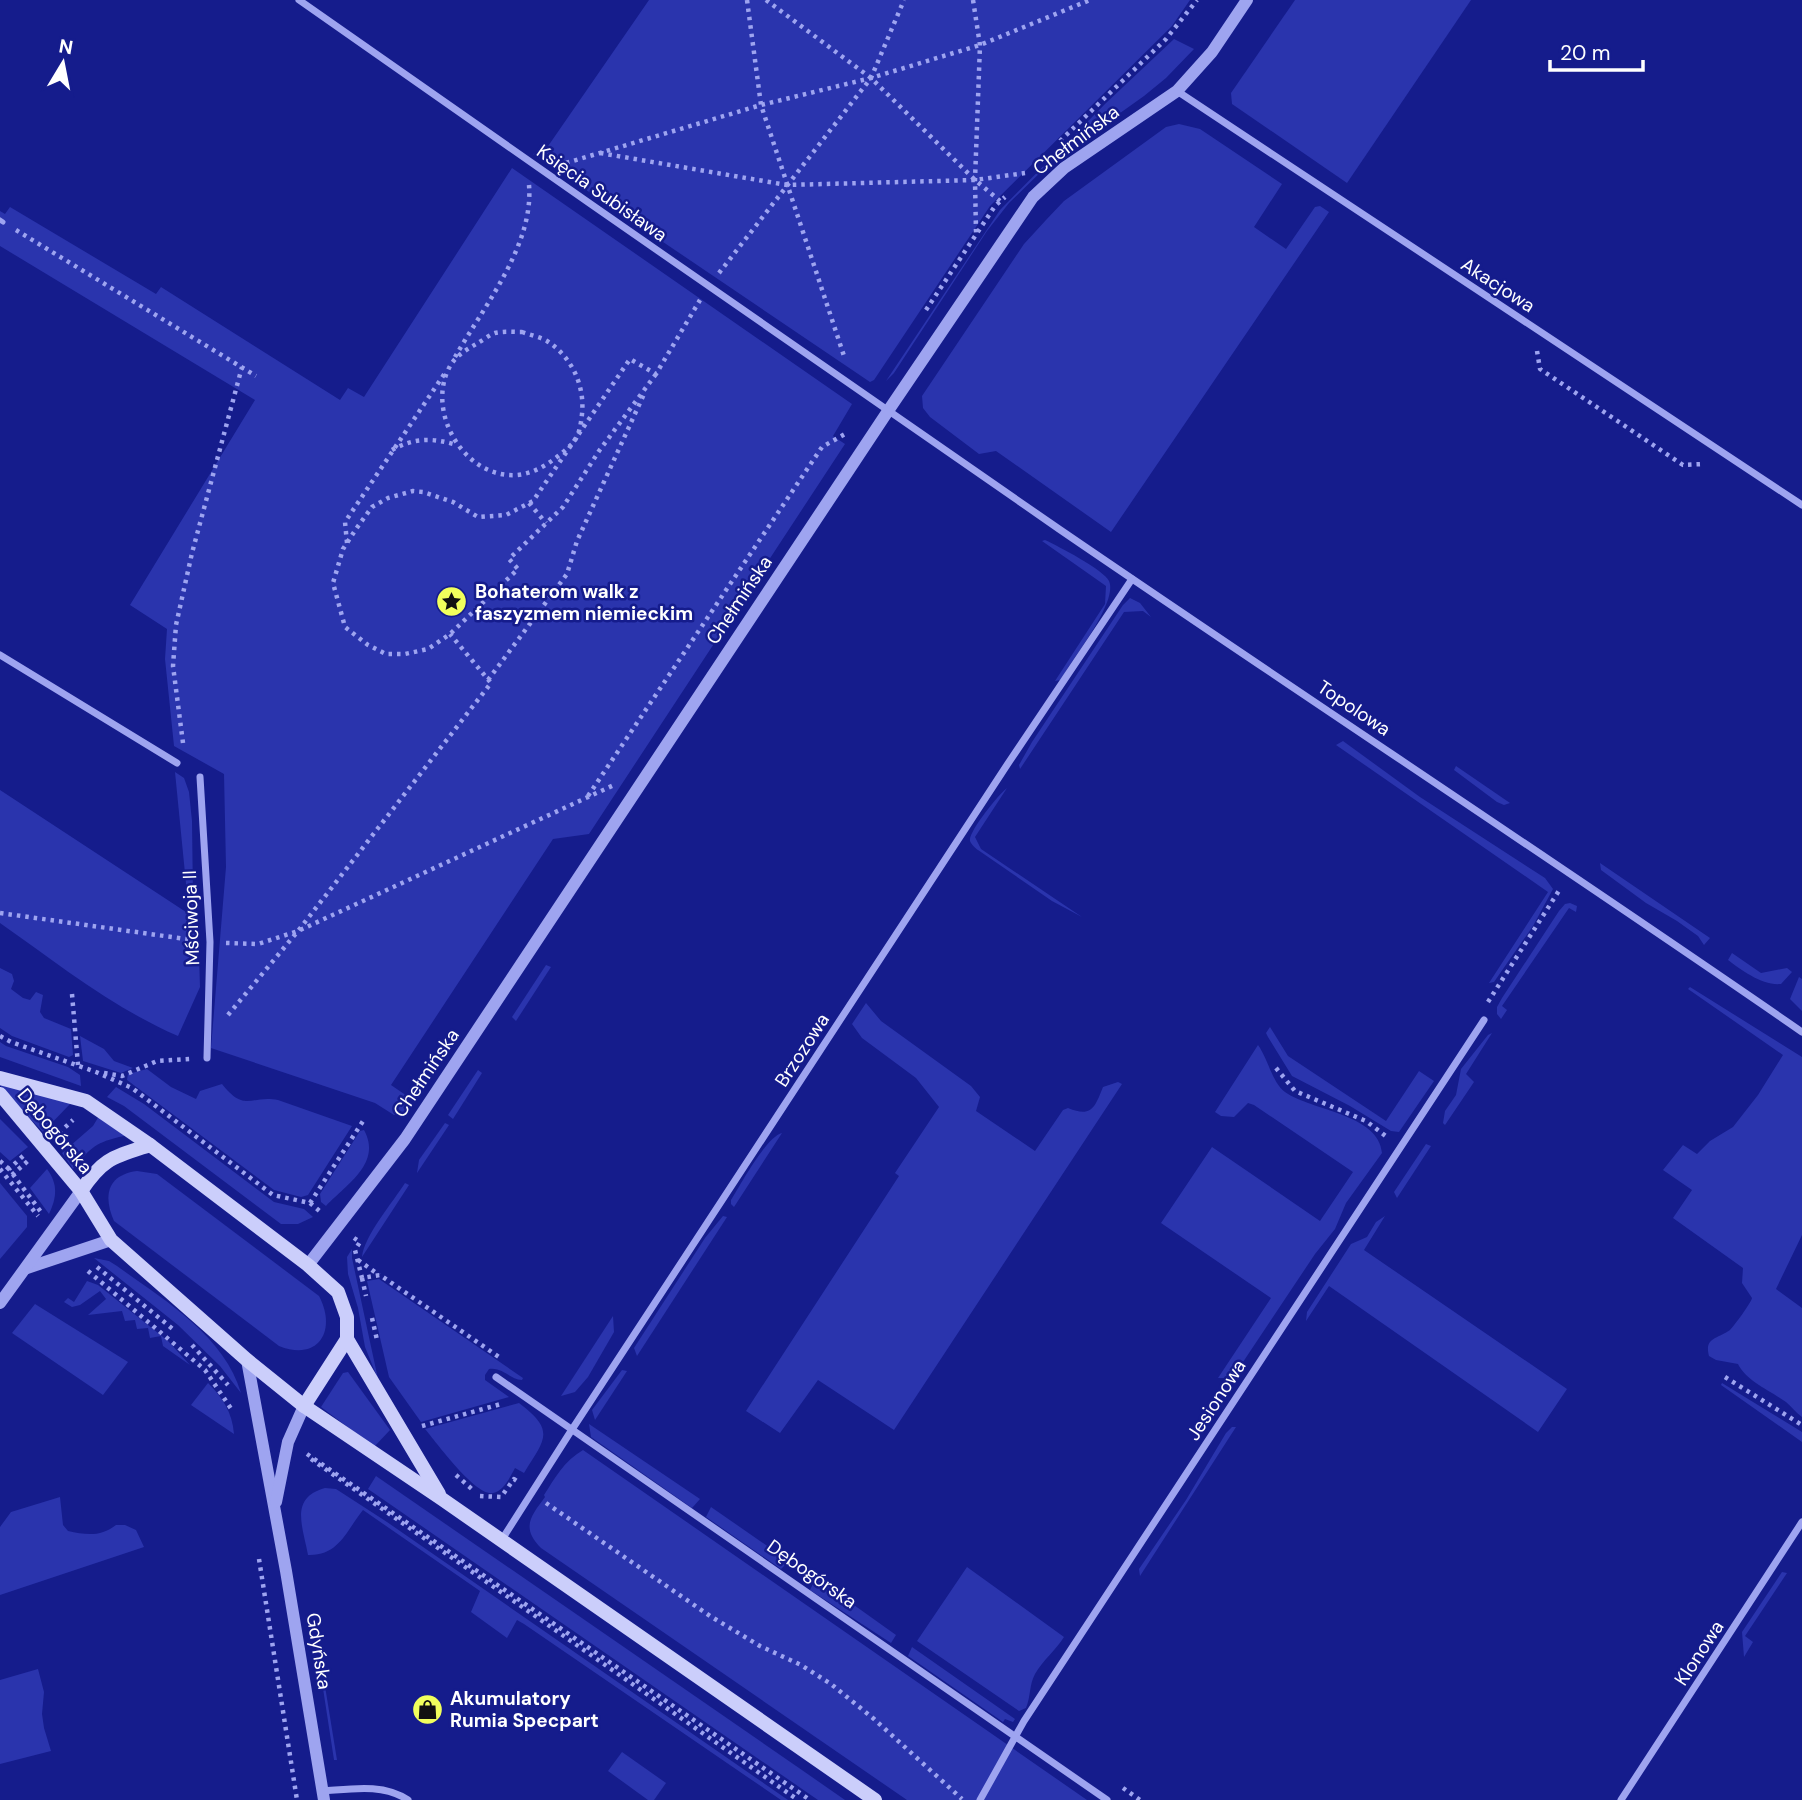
<svg xmlns="http://www.w3.org/2000/svg" width="1802" height="1800" viewBox="0 0 1802 1800" font-family="'DM Sans',sans-serif">
	<style>
		.green { fill: #2a34ad }
		.lines { fill: none; stroke-linecap: round; stroke-linejoin: round }
		.path { stroke: #9ea4f0; stroke-width: 4.5; stroke-dasharray: 3.5 5; stroke-linecap: butt }
		.service { stroke: #9ea4f0; stroke-width: 5 }
		.minor { stroke: #9ea4f0; stroke-width: 7 }
		.tertiary { stroke: #9ea4f0; stroke-width: 12 }
		.secondary { stroke: #cbcefb; stroke-width: 14 }
		.labels { text-anchor: middle; dominant-baseline: central; stroke-width: 5; stroke-linejoin: round; paint-order: stroke }
		.street-label { font-size: 19px; fill: #fff; stroke: #151c8c }
		.poi-label { font-size: 19px; font-weight: bold; fill: #fff; stroke: #151c8c; text-anchor: start }
	</style>
	<rect width="100%" height="100%" fill="#151c8c"/>
	<!-- green -->
	<g class="green">
		<polygon points="649,0 1190,0 1172,26 990,206 874,380 870,382 533,154 544,152"/>
		<polygon points="1295,0 1471,0 1347,183 1232,104 1231,93"/>
		<polygon points="1174,39 1194,49 1166,78 1144,96 1050,163 1009,203 987,231 894,373 886,381 1000,210 1106,103"/>
		<polygon points="1179,124 1200,129 1282,184 1254,227 1286,249 1315,207 1320,206 1329,212 1111,532 996,451 979,454 930,417 923,408 922,396 1024,244 1046,220 1064,201 1166,127"/>
		<polygon points="512,168 852,404 833,436 845,444 589,834 553,839 391,1085 407,1096 411,1105 403,1114 394,1115 375,1103 211,1048 226,867 224,774 174,746 165,659 167,629 130,605 255,400 0,246 0,211 5,214 10,207 156,294 161,287 340,400 348,388 364,397"/>
		<path d="M1045,540C1058,546 1104,570 1109,581C1118,601 1076,654 1065,673L1060,680L1055,681L1105,604L1106,586L1042,541Z"/>
		<polygon points="1130,598 1140,603 1151,617 1143,611 1124,612 1020,769 1019,765 1032,742 1123,605"/>
		<polygon points="1343,741 1420,797 1545,878 1553,889 1533,926 1494,982 1489,983 1548,892 1336,745"/>
		<polygon points="1456,766 1510,803 1504,805 1497,802 1454,770"/>
		<path d="M175,772L184,778L189,792L192,821L193,899L199,956L200,987L178,1036C113,1008 57,963 0,923V790L189,914Z"/>
		<path d="M1007,788L975,837L981,849L1082,917L1052,901L978,850C976,849 971,844 970,841C968,832 999,794 1007,788Z"/>
		<polygon points="1600,863 1710,938 1704,945 1698,936 1677,921 1646,903 1601,870"/>
		<polygon points="1570,903 1577,906 1576,912 1569,908 1502,1006 1507,1010 1501,1019 1497,1014 1497,1007 1502,998 1559,911 1565,904"/>
		<path d="M1732,953L1761,973L1787,968L1792,972L1781,984C1763,986 1741,970 1728,960Z"/>
		<polygon points="546,965 551,967 516,1021 512,1017"/>
		<polygon points="0,968 12,974 14,981 11,989 23,998 30,1000 36,992 43,995 40,1012 44,1018 71,1029 73,1055 69,1057 12,1036 0,1028"/>
		<polygon points="1799,977 1802,979 1802,1011 1790,999"/>
		<path d="M1690,987L1802,1057V1235L1776,1289L1802,1308V1417C1796,1413 1791,1406 1786,1402C1771,1391 1746,1381 1738,1364L1716,1360L1709,1356C1704,1337 1718,1339 1730,1330C1734,1326 1751,1303 1752,1298L1742,1283L1743,1268L1673,1218L1692,1190L1663,1170L1683,1145L1697,1154L1710,1141L1733,1127L1758,1095L1783,1055L1688,989Z"/>
		<path d="M866,1003L881,1021L971,1086L980,1097L976,1111L1035,1151L1063,1110L1068,1108C1092,1118 1095,1107 1103,1087L1118,1082L1122,1084L894,1430L818,1380L780,1433L746,1411L899,1176L895,1173L939,1107L916,1078L862,1038L852,1024Z"/>
		<polygon points="1270,1027 1288,1056 1386,1121 1419,1071 1434,1081 1399,1132 1391,1131 1350,1106 1292,1076 1268,1037 1266,1033"/>
		<polygon points="1492,1033 1466,1074 1474,1082 1445,1125 1443,1123 1445,1111 1456,1095 1461,1069 1488,1035"/>
		<polygon points="80,1036 104,1049 114,1061 133,1068 121,1073 83,1061"/>
		<polygon points="0,1042 6,1046 68,1067 80,1075 81,1086 0,1057"/>
		<path d="M1258,1045C1268,1059 1272,1082 1285,1092C1312,1111 1379,1114 1382,1153L1346,1203L1335,1229L1315,1254L1239,1368L1226,1378H1218L1271,1298L1161,1223L1212,1147L1320,1221L1353,1172L1254,1105L1248,1103L1234,1117L1221,1116L1215,1112Z"/>
		<path d="M147,1069L171,1087L196,1099L200,1091L222,1084C245,1113 250,1095 278,1100L352,1126L308,1195L301,1197L274,1190L127,1080L128,1074Z"/>
		<polygon points="478,1070 482,1073 453,1119 448,1115"/>
		<polygon points="0,1084 71,1103 43,1132 2,1090"/>
		<polygon points="116,1087 144,1104 274,1202 304,1209 313,1217 298,1224 281,1224 124,1106 107,1097"/>
		<path d="M99,1116L124,1133V1136C96,1142 91,1147 73,1169L62,1153L93,1126Z"/>
		<polygon points="0,1119 28,1147 10,1161 0,1152"/>
		<polygon points="445,1123 449,1125 417,1173 419,1160"/>
		<path d="M364,1130C382,1163 348,1183 326,1206L321,1202L320,1194L360,1131Z"/>
		<path d="M782,1133L734,1207L731,1204V1200C741,1184 766,1137 782,1133Z"/>
		<polygon points="1426,1144 1431,1146 1397,1198 1394,1192"/>
		<path d="M47,1169C58,1184 57,1197 49,1214L30,1188Z"/>
		<path d="M137,1171L157,1174L319,1296C337,1330 319,1362 279,1346L114,1221C103,1196 107,1175 137,1171Z"/>
		<polygon points="0,1183 27,1216 27,1227 0,1259"/>
		<path d="M405,1183L409,1185L362,1257C364,1236 393,1202 405,1183Z"/>
		<polygon points="723,1216 727,1217 637,1356 634,1348 705,1238"/>
		<polygon points="1385,1216 1364,1250 1567,1389 1538,1432 1329,1286 1306,1321 1307,1312 1351,1244 1367,1237 1376,1222"/>
		<polygon points="352,1249 352,1258 378,1379 365,1347 358,1308 348,1274 347,1257"/>
		<path d="M94,1258L109,1261L117,1266C164,1300 224,1335 241,1393L220,1366L178,1325Z"/>
		<path d="M379,1279L523,1378L522,1380C509,1379 503,1367 489,1369L485,1375V1380L509,1397L421,1422L389,1377L367,1281Z"/>
		<polygon points="87,1281 98,1285 168,1341 190,1365 163,1346 161,1336 150,1338 148,1328 137,1329 135,1320 125,1321 122,1311 88,1315 106,1299 100,1291 80,1305 72,1307 64,1302 68,1298 74,1302"/>
		<polygon points="35,1304 128,1362 103,1395 12,1333"/>
		<polygon points="613,1316 614,1332 588,1377 575,1392 561,1396"/>
		<polygon points="622,1370 627,1371 595,1420 592,1410"/>
		<polygon points="348,1372 390,1430 374,1447 321,1407 343,1373"/>
		<path d="M208,1383C223,1398 232,1412 234,1434L191,1405Z"/>
		<polygon points="1722,1383 1802,1432 1802,1442 1721,1385"/>
		<path d="M519,1403C556,1431 545,1439 524,1473L515,1468C510,1477 504,1491 493,1493C476,1497 436,1442 425,1429Z"/>
		<polygon points="589,1424 700,1499 692,1508 591,1437"/>
		<polygon points="1232,1427 1236,1427 1140,1576 1139,1569 1186,1500 1226,1433"/>
		<path d="M583,1450L1087,1800H907L541,1548C520,1527 532,1515 545,1497L544,1495C555,1478 564,1461 583,1450Z"/>
		<polygon points="376,1476 799,1768 845,1800 818,1800 368,1489"/>
		<path d="M325,1488L336,1489L387,1522L788,1800H781L524,1624L517,1620L507,1638L471,1612L480,1591L363,1510C346,1531 339,1556 308,1555C303,1527 289,1498 325,1488Z"/>
		<path d="M60,1497L63,1525L68,1531C86,1535 101,1537 116,1525H125L136,1530L144,1547L0,1595V1527L11,1512Z"/>
		<polygon points="711,1507 789,1561 781,1569 706,1517"/>
		<path d="M967,1567L1064,1637C1056,1650 1043,1660 1035,1674C1029,1685 1031,1696 1026,1708L1019,1711L917,1641Z"/>
		<polygon points="1782,1572 1787,1573 1745,1636 1753,1642 1744,1657 1742,1632"/>
		<polygon points="816,1578 896,1635 891,1643 810,1590"/>
		<polygon points="912,1647 1015,1719 1013,1722 1005,1719 1003,1722 908,1656"/>
		<polygon points="38,1669 44,1692 42,1714 44,1728 51,1751 0,1764 0,1680"/>
		<polygon points="324,1680 337,1760 334,1760 322,1682"/>
		<polygon points="622,1752 666,1783 654,1800 648,1800 608,1771"/>
	</g>
	<g class="lines">
		<!-- path -->
		<g class="path">
			<polyline points="747,0 761,105 844,356"/>
			<polyline points="766,0 871,78 975,180 1000,201"/>
			<polyline points="973,0 980,45 975,180 976,233"/>
			<polyline points="1060,141 1166,39 1197,0"/>
			<polyline points="600,153 787,185 975,180 1025,173"/>
			<polyline points="566,163 761,105 871,78 980,45 1090,0"/>
			<polyline points="16,230 256,376"/>
			<polyline points="719,273 871,78 904,0"/>
			<polyline points="926,310 995,206 1005,197"/>
			<path d="M522,332C530,335 540,337 547,341C572,357 585,386 582,414C581,424 579,437 572,444C557,458 539,473 517,475C465,479 426,413 449,368C454,357 466,350 476,344C482,341 489,335 495,333C503,331 513,332 522,332Z"/>
			<polyline points="1537,351 1540,369 1683,465 1704,464"/>
			<path d="M455,357C484,306 534,245 529,185"/>
			<polyline points="656,374 599,451 563,507 509,559 518,569 450,634 428,649 405,654 386,654 368,645 345,627 333,583 343,549 356,529 372,507 388,498 413,491 423,492 453,502 478,517 506,515 533,501 630,359 656,374 700,300"/>
			<path d="M392,450C415,437 433,438 457,445"/>
			<polyline points="529,503 546,523"/>
			<polyline points="347,543 345,522 445,373"/>
			<polyline points="488,680 567,574 577,541 644,394"/>
			<polyline points="183,743 173,666 176,625 192,553 242,367"/>
			<polyline points="588,796 822,447 845,434"/>
			<polyline points="0,913 193,940"/>
			<polyline points="226,943 258,944 298,931 614,785"/>
			<polyline points="72,994 78,1065"/>
			<polyline points="1488,1002 1560,889"/>
			<polyline points="228,1015 298,931 491,683 450,634"/>
			<polyline points="0,1036 11,1042 96,1072 132,1088 273,1195 310,1203 323,1214"/>
			<polyline points="1276,1068 1295,1091 1366,1121 1387,1137"/>
			<polyline points="104,1073 122,1076 157,1061 190,1059"/>
			<polyline points="59,1133 73,1120"/>
			<polyline points="23,1156 9,1169 41,1212"/>
			<polyline points="0,1161 9,1169"/>
			<polyline points="0,1169 38,1216"/>
			<polyline points="12,1175 29,1160"/>
			<polyline points="310,1203 365,1118"/>
			<polyline points="354,1238 360,1242 355,1250 362,1278 380,1275 499,1357"/>
			<polyline points="358,1260 379,1275"/>
			<polyline points="97,1267 174,1330"/>
			<polyline points="88,1271 205,1370 232,1410"/>
			<polyline points="362,1278 366,1296"/>
			<polyline points="372,1318 377,1340"/>
			<polyline points="192,1345 228,1385"/>
			<polyline points="1725,1377 1802,1425"/>
			<polyline points="422,1426 501,1404"/>
			<polyline points="307,1454 810,1800"/>
			<polyline points="311,1459 798,1800"/>
			<polyline points="456,1475 473,1490"/>
			<polyline points="480,1496 501,1497 514,1479 517,1481"/>
			<polyline points="546,1503 710,1616 760,1646 801,1665 831,1684 874,1719 962,1799"/>
			<polyline points="259,1559 297,1800"/>
			<polyline points="1123,1788 1140,1800"/>
		</g>
		<!-- service -->
		<polyline class="service" points="0,220 3,222"/>
		<!-- minor -->
		<g class="minor">
			<path d="M299,0C552,177 804,354 1059,529C1306,698 1556,862 1802,1032"/>
			<polyline points="1177,91 1802,505"/>
			<polyline points="0,655 177,763"/>
			<polyline points="200,777 210,942 207,1058"/>
			<polyline points="496,1377 1107,1800"/>
			<polyline points="501,1541 571,1431 1007,765 1132,579"/>
			<path d="M323,1791C351,1789 383,1783 408,1800"/>
			<polyline points="980,1800 1024,1721 1484,1020"/>
			<polyline points="1621,1800 1802,1522"/>
		</g>
		<!-- tertiary -->
		<g class="tertiary">
			<polyline points="308,1265 405,1139 888,411 1033,197 1064,168 1177,91 1212,52 1247,0"/>
			<polyline points="27,1268 111,1240"/>
			<polyline points="0,1303 81,1191"/>
			<polyline points="247,1360 286,1571 324,1800"/>
			<polyline points="276,1502 288,1442 304,1406"/>
		</g>
		<!-- secondary -->
		<g class="secondary">
			<polyline points="0,1078 86,1101 150,1145 308,1265 338,1292 347,1317 347,1339 304,1406"/>
			<polyline points="0,1094 81,1191 111,1240 247,1360 304,1406 442,1499 875,1800"/>
			<path d="M81,1191C103,1158 113,1157 150,1145"/>
			<polyline points="347,1339 439,1494"/>
		</g>
	</g>
	<!-- icons -->
	<defs>
		<symbol id="sight-disc" viewBox="-11 -11 22 22"><circle r="9.5" fill="#f1ff5c" stroke="#151c8c"/><path d="M0-6L1.8-2.2L6-1.7L2.9 1.2L3.7 5.4L0 3.3L-3.7 5.4L-2.9 1.2L-6-1.7L-1.8-2.2Z" fill="#111"/></symbol>
		<symbol id="shop-disc" viewBox="-11 -11 22 22"><circle r="9.5" fill="#f1ff5c" stroke="#151c8c"/><path d="M-5-2.5h2.3a2.7 3.5 0 0 1 5.4 0H5L5.5 6h-11ZM-1.5-2.5h3a1.5 2.3 0 0 0-3 0Z" fill="#111"/></symbol>
	</defs>
	<g fill-rule="evenodd">
		<use href="#sight-disc" x="434" y="584" width="35" height="35"/>
		<use href="#shop-disc" x="410" y="1692" width="35" height="35"/>
	</g>
	<g class="labels">
		<!-- street labels -->
		<g class="street-label">
			<text transform="translate(1076 140) rotate(-37)">Chełmińska</text>
			<text transform="translate(602 193) rotate(35)">Księcia Subisława</text>
			<text transform="translate(1498 285) rotate(33)">Akacjowa</text>
			<text transform="translate(739 600) rotate(-56)">Chełmińska</text>
			<text transform="translate(1354 708) rotate(34)">Topolowa</text>
			<text transform="translate(191 918) rotate(-92)">Mściwoja II</text>
			<text transform="translate(802 1050) rotate(-57)">Brzozowa</text>
			<text transform="translate(426 1073) rotate(-56)">Chełmińska</text>
			<text transform="translate(55 1131) rotate(50)">Dębogórska</text>
			<text transform="translate(1216 1400) rotate(-57)">Jesionowa</text>
			<text transform="translate(812 1574) rotate(35)">Dębogórska</text>
			<text transform="translate(319 1651) rotate(81)">Gdyńska</text>
			<text transform="translate(1699 1653) rotate(-57)">Klonowa</text>
		</g>
		<!-- poi labels -->
		<g class="poi-label">
			<text x="475" y="591">Bohaterom walk z<tspan x="475" dy="22">faszyzmem niemieckim</tspan></text>
			<text x="450" y="1698">Akumulatory<tspan x="450" dy="22">Rumia Specpart</tspan></text>
		</g>
	</g>
	<!-- north arrow -->
	<g transform="translate(63 63) rotate(10)" stroke="#151c8c" stroke-width="5" paint-order="stroke">
	<path d="M0-5L12 26L0 18L-12 26Z" fill="#ffffff"/>
	<text y="-10" font-size="19" font-weight="bold" text-anchor="middle" fill="#ffffff">N</text>
	</g>
	<!-- scale -->
	<path d="M1550 60v10h93v-10" fill="none" stroke="#ffffff" stroke-width="3.5"/>
	<text x="1560" y="60" font-size="21" fill="#ffffff" stroke="#151c8c" stroke-width="5" paint-order="stroke">20 m</text>
</svg>
